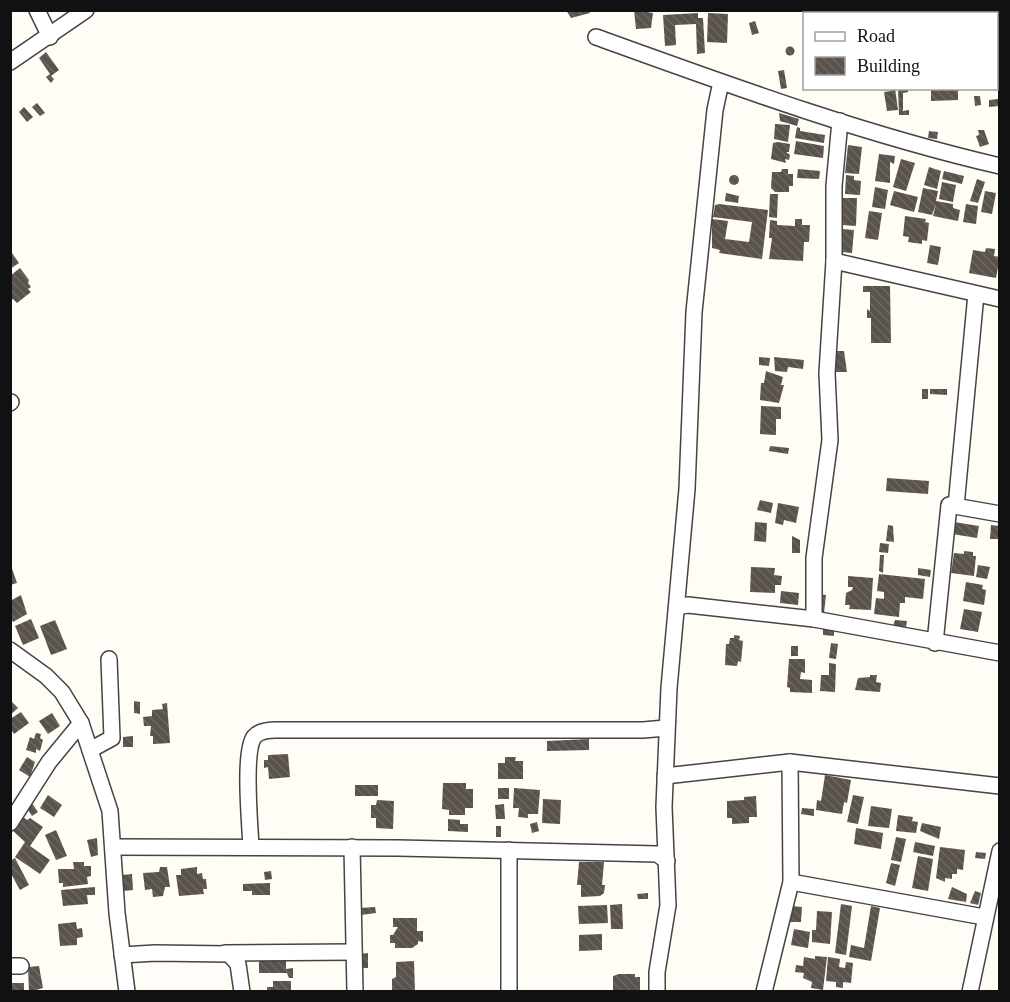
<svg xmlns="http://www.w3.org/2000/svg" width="1010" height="1002" viewBox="0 0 1010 1002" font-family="Georgia,serif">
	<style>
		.building { fill: url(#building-back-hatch) }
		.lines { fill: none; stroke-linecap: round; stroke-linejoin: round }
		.minor-casing { stroke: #444; stroke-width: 18 }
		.minor { stroke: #fff; stroke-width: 15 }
	</style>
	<defs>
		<pattern id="building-back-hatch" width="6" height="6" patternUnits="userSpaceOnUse" patternTransform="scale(1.5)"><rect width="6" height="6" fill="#5a524d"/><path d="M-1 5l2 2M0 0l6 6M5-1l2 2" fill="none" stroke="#6d6662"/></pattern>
	</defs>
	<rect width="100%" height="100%" fill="#fffdf5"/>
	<!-- building -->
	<g class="building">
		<polygon points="566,10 590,10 590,13 571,18"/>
		<polygon points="634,10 653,13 651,28 636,29"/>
		<polygon points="814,10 835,10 835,14 815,14"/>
		<polygon points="698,13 698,18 703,18 705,53 697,54 696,24 675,25 676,45 665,46 663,15"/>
		<polygon points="708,13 728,14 727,43 707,42"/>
		<polygon points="755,21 759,33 752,35 749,23"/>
		<circle cx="790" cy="51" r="4.5"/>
		<polygon points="46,52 59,70 51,76 54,79 51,83 46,77 50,74 39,58"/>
		<polygon points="784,70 787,88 781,89 778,71"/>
		<polygon points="891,88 895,88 898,110 887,111 884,92 891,91"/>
		<polygon points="898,88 908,88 908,92 903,93 903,111 909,110 909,115 899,115"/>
		<polygon points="931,88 958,88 958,100 931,101"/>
		<polygon points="974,96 980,96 981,105 975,106"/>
		<polygon points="998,99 999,106 989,107 989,100"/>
		<polygon points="37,103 45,113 40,116 32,107"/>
		<polygon points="24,107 33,117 27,122 19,112"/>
		<polygon points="779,113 799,119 797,126 780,121"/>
		<polygon points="775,124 790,125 788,142 774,139"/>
		<polygon points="797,127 800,128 800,131 825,135 824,143 795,138"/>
		<polygon points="978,130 984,130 989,144 980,147 976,136 979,135"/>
		<polygon points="929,131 938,132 937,139 928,138"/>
		<polygon points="796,141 824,146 823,158 794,154"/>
		<polygon points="778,142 790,144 789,152 786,152 790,155 789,160 785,159 786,163 771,159 773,143"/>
		<polygon points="848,145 862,147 859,174 845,173"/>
		<polygon points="879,154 895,156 894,164 890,162 890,183 875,181"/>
		<polygon points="901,159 915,163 906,191 893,187"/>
		<polygon points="929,167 941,171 937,189 924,185"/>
		<polygon points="782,169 788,169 788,174 793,174 793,186 789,186 789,192 775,192 771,188 772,172 781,172"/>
		<polygon points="798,169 820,171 819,179 797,178"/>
		<polygon points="944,171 964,176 962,184 942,179"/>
		<circle cx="734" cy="180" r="5"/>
		<polygon points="846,175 854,176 854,180 861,181 860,195 845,194"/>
		<polygon points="977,179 985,182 978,203 970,201"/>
		<polygon points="942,182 956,185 953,202 939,199"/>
		<polygon points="875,187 888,190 885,209 872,207"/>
		<polygon points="923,188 938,191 936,201 953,204 953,208 960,210 958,221 933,216 936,204 932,215 918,212"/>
		<polygon points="894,191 918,197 914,212 890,205"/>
		<polygon points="985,191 996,193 992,214 981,212"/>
		<polygon points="726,193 739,196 738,203 725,201"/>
		<polygon points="770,194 778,194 777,218 769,217"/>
		<polygon points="843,198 857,198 856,226 842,225"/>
		<polygon points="719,204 768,210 762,259 719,253 720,250 712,248 712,219 728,221 725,239 749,242 752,222 713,217 715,205"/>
		<polygon points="966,204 978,206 976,224 963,222"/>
		<polygon points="869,211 882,213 878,240 865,238"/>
		<polygon points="905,216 926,219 925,222 929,223 927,241 922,240 922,244 908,242 909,237 903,236"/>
		<polygon points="795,219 802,219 802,225 810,225 809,242 804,242 803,261 769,259 772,238 769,238 770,220 777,221 777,225 795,226"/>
		<polygon points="842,229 854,230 852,253 841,252"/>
		<polygon points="930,245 941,247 938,265 927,263"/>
		<polygon points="986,248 995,249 994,256 1000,257 996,278 969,273 973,250 985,252"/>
		<polygon points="10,250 19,263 10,269"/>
		<polygon points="20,268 29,280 28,283 31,287 28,289 31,292 17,303 13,299 10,301 10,276"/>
		<polygon points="863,286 890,286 891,343 871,343 871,318 867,318 867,309 870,311 870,292 863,292"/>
		<polygon points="835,351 844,351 847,372 835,372"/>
		<polygon points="759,357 770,358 769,366 759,365"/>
		<polygon points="774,357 804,360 803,369 788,367 787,372 775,371"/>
		<polygon points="766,371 783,377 781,385 784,385 779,403 760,400 761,383 764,383"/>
		<rect x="922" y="389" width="6" height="10"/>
		<polygon points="930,389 947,389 947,395 930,394"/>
		<polygon points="761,406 781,407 781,419 776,419 776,435 760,434"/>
		<polygon points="770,446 789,448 788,454 769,451"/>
		<polygon points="887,478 929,481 928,494 886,491"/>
		<polygon points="760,500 773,503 771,513 757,510"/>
		<polygon points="778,503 799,507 796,523 784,520 783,525 775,523"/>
		<polygon points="755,522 767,523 766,542 754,541"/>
		<polygon points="954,522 979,526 977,538 952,534"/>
		<polygon points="888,525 893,526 894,542 886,541"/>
		<polygon points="991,525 1000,526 1000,539 990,539"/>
		<polygon points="792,536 800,540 800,553 792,553"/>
		<polygon points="880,543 889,544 888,553 879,552"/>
		<polygon points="964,551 973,552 973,556 976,556 974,576 951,573 954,553 964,554"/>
		<polygon points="880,555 884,555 883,573 879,571"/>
		<polygon points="10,563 17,583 10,585"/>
		<polygon points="978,565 990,567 987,579 976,577"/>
		<polygon points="751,567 775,568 774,575 782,576 781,585 775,585 775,593 750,592"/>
		<polygon points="918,568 931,570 930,577 918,575"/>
		<polygon points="879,574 925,579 923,599 905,597 905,603 900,603 899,617 874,614 876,598 884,599 884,592 877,591"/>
		<polygon points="848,576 873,578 871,610 849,609 850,605 845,605 846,593 852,590 853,587 848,587"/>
		<polygon points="966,582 983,585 982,589 986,590 984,605 963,601"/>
		<polygon points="781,591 799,593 798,605 780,603"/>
		<polygon points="818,594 826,595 824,613 816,612"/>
		<polygon points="21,595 27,614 13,622 10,616 10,601"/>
		<polygon points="964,609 982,612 978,632 960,629"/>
		<polygon points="31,619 39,638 23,645 15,626"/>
		<polygon points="55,620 67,649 51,655 40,626"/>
		<polygon points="895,620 907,621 906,627 893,626"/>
		<polygon points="823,629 834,630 834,636 823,635"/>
		<polygon points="734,635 740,636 739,640 743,641 741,662 738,661 737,666 725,665 726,644 729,644 730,638 734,638"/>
		<polygon points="831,643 838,644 836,659 829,658"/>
		<rect x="791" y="646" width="7" height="10"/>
		<polygon points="789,659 805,659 805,673 801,672 800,679 812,680 812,693 790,692 790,688 787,687"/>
		<polygon points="829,663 836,664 835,692 820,691 821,675 829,675"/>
		<polygon points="870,675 877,675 876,682 881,683 880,692 855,690 858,678 870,677"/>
		<polygon points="10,700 18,708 10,715"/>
		<polygon points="134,701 140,702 140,714 134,713"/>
		<polygon points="167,703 170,743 153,744 153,736 150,736 151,726 144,726 143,717 152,716 152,710 163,709 162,704"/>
		<polygon points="21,712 29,723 14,734 10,728 10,719"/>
		<polygon points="52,713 60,726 48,734 39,721"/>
		<polygon points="36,733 41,734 40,738 43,740 40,751 36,749 36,753 26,750 30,737 34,739"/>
		<polygon points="133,736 133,747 123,747 123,737"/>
		<polygon points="589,739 589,750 547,751 547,741"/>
		<polygon points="288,754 290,777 269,779 268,767 264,768 264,760 268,760 268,755"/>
		<polygon points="27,757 35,762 30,777 19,770"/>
		<polygon points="505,757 516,757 515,761 523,761 523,779 498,779 498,763 505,763"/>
		<polygon points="825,775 851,780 847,803 844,802 842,814 816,810 817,800 821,801"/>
		<polygon points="443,783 466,783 466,789 473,789 473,808 465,808 465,815 449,815 449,810 442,809"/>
		<rect x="355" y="785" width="23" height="11"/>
		<rect x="498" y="788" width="11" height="11"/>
		<polygon points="514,788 540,790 538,814 528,814 528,818 518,817 519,808 513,808"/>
		<polygon points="48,795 62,805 54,817 40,808"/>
		<polygon points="853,795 864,797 858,824 847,822"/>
		<polygon points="756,796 757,817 749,817 749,823 732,824 732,818 727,818 727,801 744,800 744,797"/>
		<polygon points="543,799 561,800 560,824 542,823"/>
		<polygon points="377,800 394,801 393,829 376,828 376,818 371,818 371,805 376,805"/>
		<polygon points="32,803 38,812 32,816 26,807"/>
		<polygon points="504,804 505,819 496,819 495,805"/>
		<polygon points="871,806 892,809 889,828 868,826"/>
		<polygon points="802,808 814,809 814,816 801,814"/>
		<polygon points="898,815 913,817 912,821 918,822 916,833 896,831"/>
		<polygon points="22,816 27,820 30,818 43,827 30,846 50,860 40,874 15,857 25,842 12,830"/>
		<polygon points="448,819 460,820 460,824 468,824 468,832 448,831"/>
		<polygon points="537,822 539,831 532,833 530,824"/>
		<polygon points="922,823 941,827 939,839 920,831"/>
		<rect x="496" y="826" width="5" height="11"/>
		<polygon points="856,828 883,833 881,849 854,844"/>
		<polygon points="56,830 67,856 56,860 45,835"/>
		<polygon points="896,837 906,839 901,862 891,860"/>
		<polygon points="97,838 98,855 91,857 87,840"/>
		<polygon points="915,842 935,846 933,856 913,852"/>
		<polygon points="940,847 965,850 963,870 957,869 957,874 952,874 952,879 945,878 945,882 936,878"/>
		<polygon points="976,852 986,853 985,859 975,858"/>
		<polygon points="918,856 933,859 928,891 912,888"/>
		<polygon points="15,858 29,885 20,890 10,872 10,861"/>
		<polygon points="73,862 84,862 84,866 91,866 91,876 87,877 88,884 63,887 63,883 59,883 58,869 74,869"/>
		<polygon points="579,862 604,862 602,885 605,885 604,893 600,896 581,897 581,885 577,885"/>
		<polygon points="891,863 900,865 895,886 886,883"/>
		<polygon points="160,867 167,867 170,887 165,887 163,896 153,897 152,889 145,890 143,873 159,872"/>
		<polygon points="197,867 197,874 202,873 203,879 206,879 207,889 203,889 204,894 179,896 176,875 181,875 181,869"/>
		<polygon points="271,871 272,879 265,880 264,872"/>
		<polygon points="132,874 133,890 124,891 122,875"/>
		<polygon points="270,883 270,895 252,895 252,891 243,891 243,884"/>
		<polygon points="95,887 95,895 87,895 88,904 63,906 61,890"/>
		<polygon points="952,887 967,894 966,902 948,899"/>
		<polygon points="975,891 981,893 978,905 970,903"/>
		<polygon points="648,893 648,899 638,899 637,894"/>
		<polygon points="622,904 623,929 611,929 610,905"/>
		<polygon points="841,904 852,906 846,955 835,953"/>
		<polygon points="607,905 608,923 579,924 578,906"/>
		<polygon points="791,906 802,907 801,922 790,922"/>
		<polygon points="871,906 880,908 871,961 849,957 851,945 864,948"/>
		<polygon points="375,907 376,913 361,915 360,908"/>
		<polygon points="817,911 832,912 830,944 812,942 812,930 816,930"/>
		<polygon points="393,918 417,918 417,931 423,931 423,942 418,941 418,944 412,948 395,948 395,943 390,943 390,935 393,935 398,927 393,927"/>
		<polygon points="76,922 77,929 82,928 83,937 77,938 77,945 60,946 58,924"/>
		<polygon points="794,929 810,932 808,948 791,945"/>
		<polygon points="602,934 602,950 579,951 579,935"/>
		<polygon points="368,953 368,968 361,968 360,954"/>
		<polygon points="815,956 827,957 823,990 811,988 812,982 803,978 804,973 795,972 796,965 803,966 804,957 815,959"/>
		<polygon points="828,957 840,959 839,967 845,968 846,962 853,963 851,983 843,982 843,988 836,987 836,982 826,981"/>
		<polygon points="259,960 286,960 286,969 293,968 293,978 289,978 287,973 259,973"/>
		<polygon points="414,961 415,992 392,992 392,979 396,977 396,962"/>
		<polygon points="39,966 43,988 29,992 28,967"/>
		<polygon points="619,974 635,974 635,977 640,977 640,992 613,992 613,976"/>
		<polygon points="273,981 291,981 291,992 267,992 267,987 273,987"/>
		<rect x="10" y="983" width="14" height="9"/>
	</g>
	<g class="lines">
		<defs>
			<g id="minor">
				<polyline points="37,10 50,37"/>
				<path d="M596,37C729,85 862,134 1000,166"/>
				<polyline points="10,62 86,10"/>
				<polyline points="834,261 1000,299"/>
				<polyline points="10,403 11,402"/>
				<polyline points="956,506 976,294"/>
				<polyline points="677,607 688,605 814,619 1000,653"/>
				<polyline points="814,619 814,558 830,440 827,373 834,261 834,186 840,121"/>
				<polyline points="935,643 949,505 1000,514"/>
				<polyline points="10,650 46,676 62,692 81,723 110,811 117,913 127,992"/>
				<polyline points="90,750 112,738 109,659"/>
				<polyline points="665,776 790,762 1000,786"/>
				<polyline points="10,823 49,762 81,723"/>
				<polyline points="114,847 398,848 657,854 667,861"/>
				<path d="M251,847C250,824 243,753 254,737C259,731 269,730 276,730H643L666,728"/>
				<polyline points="352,847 355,992"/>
				<polyline points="509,850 509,992"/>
				<polyline points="791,882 984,917"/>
				<polyline points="225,953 354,952"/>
				<polyline points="122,955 155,953 229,954 238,964 242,992"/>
				<polyline points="10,966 21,966"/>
				<polyline points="657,992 657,972 668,905 664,807 669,688 687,489 694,312 715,110 721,82"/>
				<polyline points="764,992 791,882 790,762"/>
				<polyline points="970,992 1000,851"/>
			</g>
		</defs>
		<!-- minor casing -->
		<use href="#minor" class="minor-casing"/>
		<!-- minor -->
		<use href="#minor" class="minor"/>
	</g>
	<!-- border -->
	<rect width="1010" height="1002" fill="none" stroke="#111111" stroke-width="24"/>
	<!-- legend -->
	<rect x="803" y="12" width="195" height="78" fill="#ffffff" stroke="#a0a0a0" stroke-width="1.5"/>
	<rect x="815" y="32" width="30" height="9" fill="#ffffff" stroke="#a0a0a0" stroke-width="1.5"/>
	<text x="857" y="42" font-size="18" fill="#111111">Road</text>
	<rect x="815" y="57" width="30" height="18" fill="url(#building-back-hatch)" stroke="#a0a0a0" stroke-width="1.5"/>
	<text x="857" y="72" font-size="18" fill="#111111">Building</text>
</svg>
